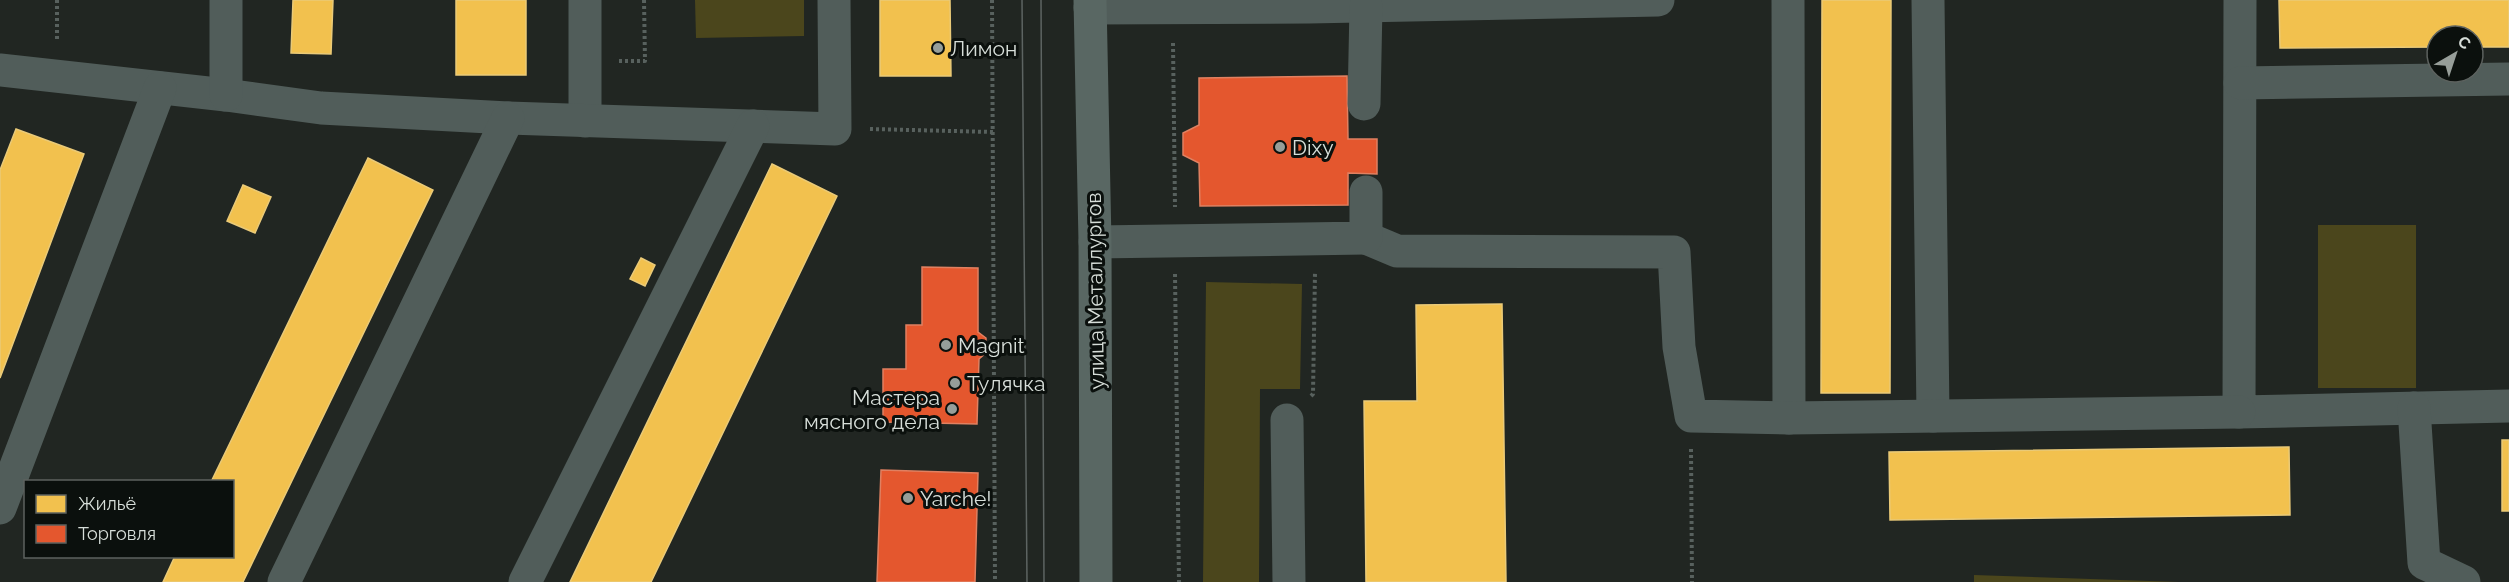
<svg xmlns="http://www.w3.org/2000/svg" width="2509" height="582" viewBox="0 0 2509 582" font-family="Raleway,sans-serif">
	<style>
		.green { fill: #4b461c }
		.homes { fill: #f2c14e; stroke: #eaca78; stroke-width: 1.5 }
		.shops { fill: #e4572e; stroke: #e08061; stroke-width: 1.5 }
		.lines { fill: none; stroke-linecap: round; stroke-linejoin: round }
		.path { stroke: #58615e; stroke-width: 4; stroke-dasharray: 3 3; stroke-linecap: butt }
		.minor { stroke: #515d5a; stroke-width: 33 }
		.major { stroke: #596763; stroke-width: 33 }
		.tram { stroke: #5d6462; stroke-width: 1.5 }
		.poi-dot { fill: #979e99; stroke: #0b100d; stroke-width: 2 }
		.labels { text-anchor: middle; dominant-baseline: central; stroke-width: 6; stroke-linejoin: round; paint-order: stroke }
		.poi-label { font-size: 21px; fill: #d7ded9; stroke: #0b100d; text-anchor: start }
		.street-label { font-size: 21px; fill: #d7ded9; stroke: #0b100d }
	</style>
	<rect width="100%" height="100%" fill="#212622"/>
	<!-- green -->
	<g class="green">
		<polygon points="695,0 804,0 804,36 696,38"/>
		<rect x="2318" y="225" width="98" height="163"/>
		<polygon points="1206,282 1302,284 1300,389 1260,389 1259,582 1203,582"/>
		<polygon points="1974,575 2179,582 1974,582"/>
	</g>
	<!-- homes -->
	<g class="homes">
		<polygon points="293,0 333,0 331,54 291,53"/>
		<rect x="456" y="0" width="70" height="75"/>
		<polygon points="880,0 950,0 951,76 880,76"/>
		<polygon points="1822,0 1891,0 1890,393 1821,393"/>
		<polygon points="2279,0 2509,0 2509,47 2473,47 2473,36 2437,36 2437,47 2280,48"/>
		<polygon points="16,129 84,154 0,378 0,170"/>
		<polygon points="368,158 433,190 301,462 243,582 163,582 175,556 232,556 232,482 211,482"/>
		<polygon points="772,164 837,196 651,582 570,582"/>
		<polygon points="243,185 271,197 255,233 227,221"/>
		<polygon points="641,258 655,265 645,286 630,279"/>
		<polygon points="1502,304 1506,582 1366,582 1364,401 1417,401 1416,305"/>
		<rect x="2502" y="440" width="7" height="71"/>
		<polygon points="2289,447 2290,515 1890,520 1889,452"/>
	</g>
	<!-- shops -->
	<g class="shops">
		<polygon points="1347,76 1348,139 1377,139 1377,174 1348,173 1348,205 1200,206 1199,163 1183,155 1183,133 1199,125 1199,78"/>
		<polygon points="922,267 978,268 978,332 986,338 986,353 979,359 977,424 883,422 883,369 906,369 906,325 922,325"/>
		<polygon points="881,470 978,473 975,582 877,582"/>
	</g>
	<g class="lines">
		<!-- path -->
		<g class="path">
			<polyline points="57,0 57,41"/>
			<polyline points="992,0 995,582"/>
			<polyline points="1173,43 1175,207"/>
			<polyline points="619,61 645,61 644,0"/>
			<polyline points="870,129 993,132"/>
			<polyline points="1175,274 1179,582"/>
			<polyline points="1311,396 1313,394 1315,272"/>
			<polyline points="1691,449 1692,582"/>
		</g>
		<!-- minor -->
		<g class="minor">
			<polyline points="585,0 585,121"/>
			<polyline points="1788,0 1789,418"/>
			<polyline points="1928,0 1933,416"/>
			<polyline points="2240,0 2239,412 2509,406"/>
			<polyline points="1090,8 1309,7 1658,0"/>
			<polyline points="0,70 226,95 321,108 508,118 835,129 834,0"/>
			<polyline points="2240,83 2509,79"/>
			<polyline points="226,95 226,0"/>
			<polyline points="1364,104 1366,6"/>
			<polyline points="1366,238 1397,251 1674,252 1679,347 1691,416 1789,418 2239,412"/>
			<polyline points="1095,242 1366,238 1366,192"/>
			<polyline points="2414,408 2424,563 2464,582"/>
			<polyline points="1287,420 1289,582"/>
			<polyline points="0,508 160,88"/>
			<polyline points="284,582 508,118"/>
			<polyline points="525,582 753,126"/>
		</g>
		<!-- major -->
		<polyline class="major" points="1090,0 1095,242 1096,582"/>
		<!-- tram -->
		<g class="tram">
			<polyline points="1022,0 1027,582"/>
			<polyline points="1041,0 1044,582"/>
		</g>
	</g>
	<!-- markers -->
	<g class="poi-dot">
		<circle cx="938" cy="48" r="6"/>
		<circle cx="1280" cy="147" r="6"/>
		<circle cx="946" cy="345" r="6"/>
		<circle cx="955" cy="383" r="6"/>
		<circle cx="952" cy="409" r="6"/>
		<circle cx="908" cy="498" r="6"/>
	</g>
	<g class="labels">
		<!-- poi labels -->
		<g class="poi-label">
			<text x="950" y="48">Лимон</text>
			<text x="1292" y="147">Dixy</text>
			<text x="958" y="345">Magnit</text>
			<text x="967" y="383">Тулячка</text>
			<text x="940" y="397" text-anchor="end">Мастера<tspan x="940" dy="24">мясного дела</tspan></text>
			<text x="920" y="498">Yarche!</text>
		</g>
		<!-- street labels -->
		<g class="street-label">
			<text transform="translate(1095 291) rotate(-91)">улица Металлургов</text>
		</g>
	</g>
	<!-- legend -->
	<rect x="24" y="480" width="210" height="78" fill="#0b100d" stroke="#5d625f" stroke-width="1.5"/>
	<rect x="36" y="495" width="30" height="18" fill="#f2c14e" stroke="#5d625f" stroke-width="1.5"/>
	<text x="78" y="510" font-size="18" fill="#d7ded9">Жильё</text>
	<rect x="36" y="525" width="30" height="18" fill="#e4572e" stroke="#5d625f" stroke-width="1.5"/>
	<text x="78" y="540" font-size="18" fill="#d7ded9">Торговля</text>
	<!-- north arrow -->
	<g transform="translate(2455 54) rotate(39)"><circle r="28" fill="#0b100d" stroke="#5d625f" stroke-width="1.5"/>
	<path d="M0-4.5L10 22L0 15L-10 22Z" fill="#979e99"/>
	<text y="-9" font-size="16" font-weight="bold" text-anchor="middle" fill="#d7ded9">С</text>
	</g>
</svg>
